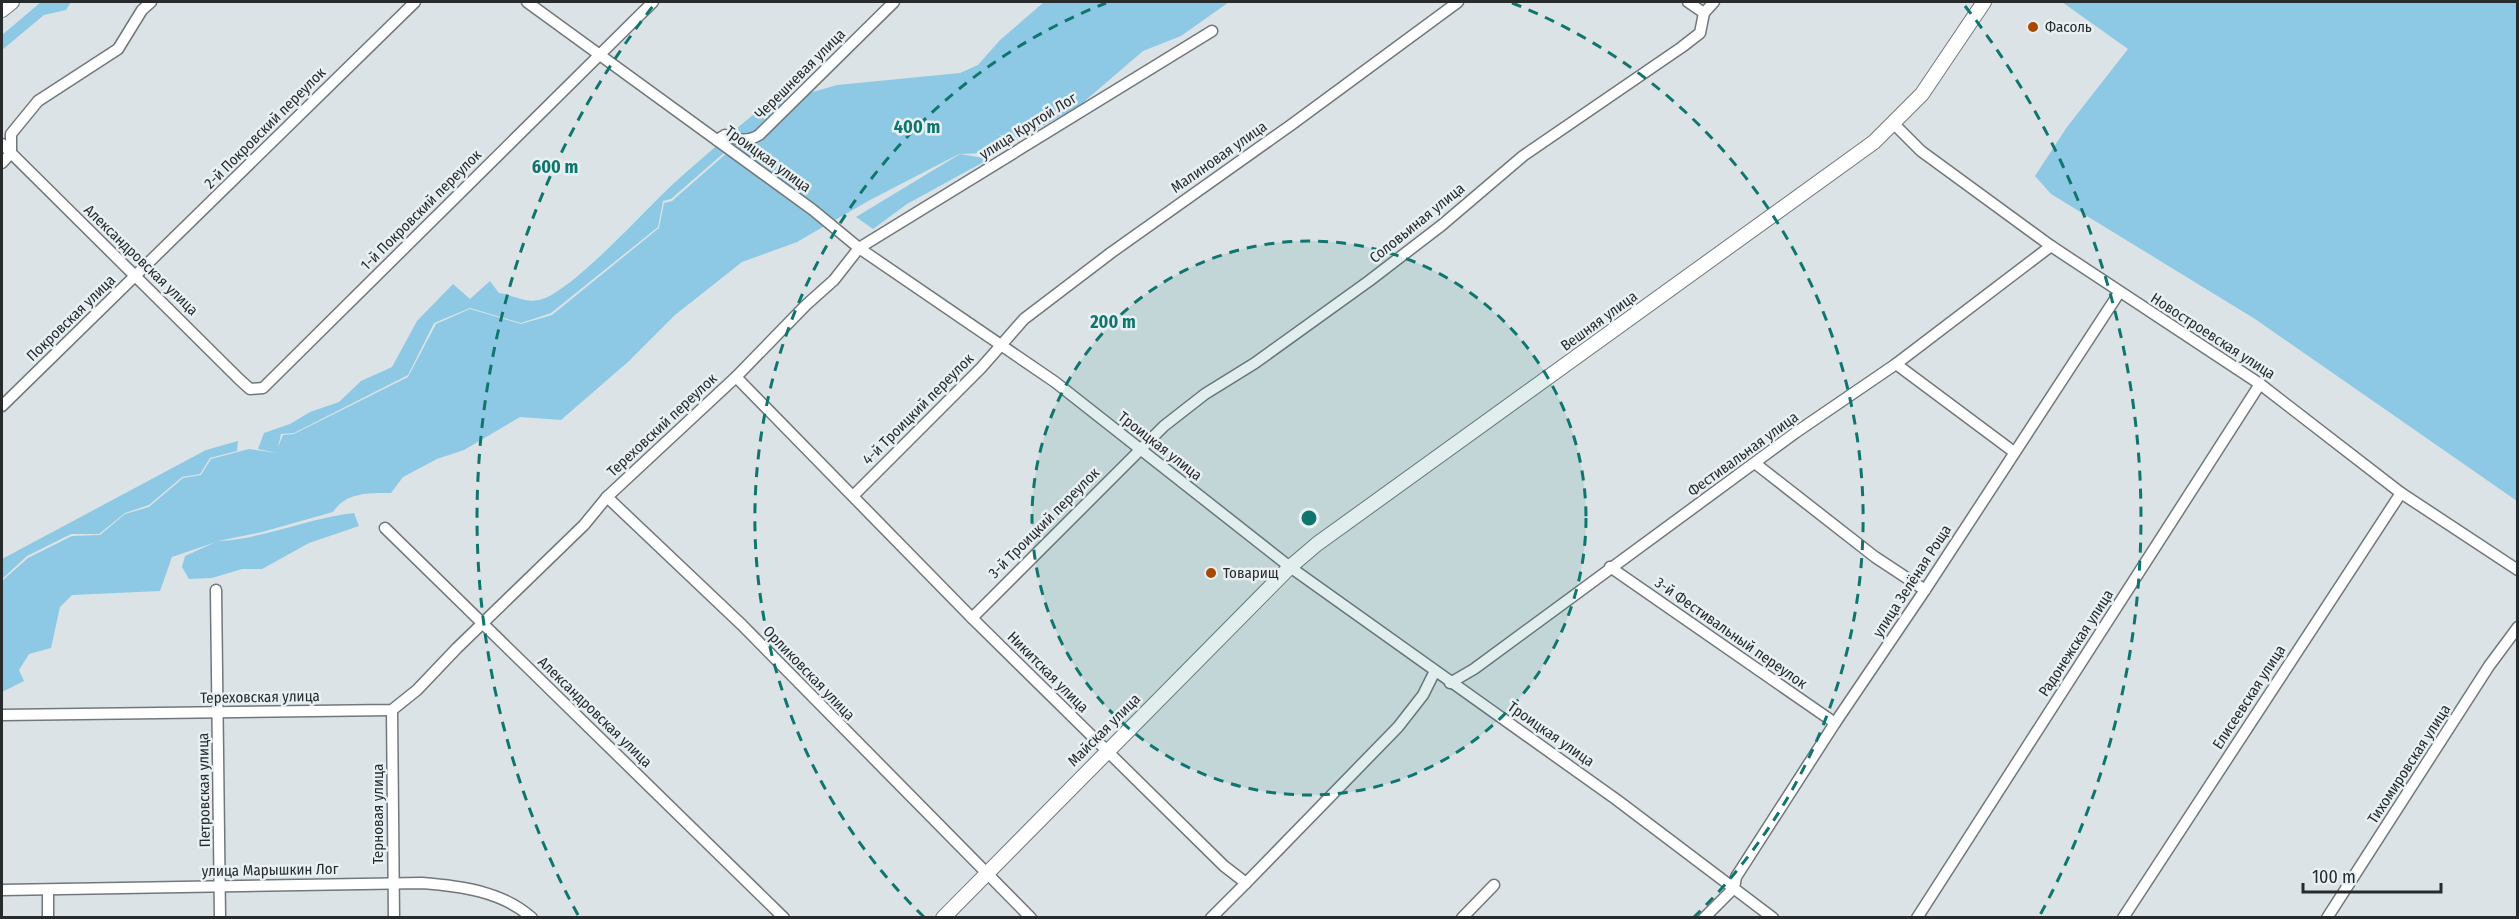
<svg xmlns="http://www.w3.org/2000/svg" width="2519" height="919" viewBox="0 0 2519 919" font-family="'Fira Sans Condensed',sans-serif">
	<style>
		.green { fill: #8dc9e4 }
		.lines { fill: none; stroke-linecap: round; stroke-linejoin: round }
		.minor-casing { stroke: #71787b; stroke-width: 13 }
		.tertiary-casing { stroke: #71787b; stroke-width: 16 }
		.minor { stroke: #fff; stroke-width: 10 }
		.tertiary { stroke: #fff; stroke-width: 14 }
		.ring { fill: none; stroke: #0f766e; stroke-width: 3; stroke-dasharray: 10 8 }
		.poi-dot { fill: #a94900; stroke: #e8f0f3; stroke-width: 2 }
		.labels { text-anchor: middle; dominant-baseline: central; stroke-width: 5; stroke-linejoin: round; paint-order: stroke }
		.poi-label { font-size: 15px; fill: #282b2c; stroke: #e8f0f3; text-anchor: start }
		.street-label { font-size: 15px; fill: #282b2c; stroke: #e8f0f3 }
		.centre { fill: #0f766e; stroke: #e8f0f3; stroke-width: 3 }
		.ring-label { font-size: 18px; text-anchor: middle; font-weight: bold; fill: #0f766e; stroke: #e8f0f3; stroke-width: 5; stroke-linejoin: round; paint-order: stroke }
	</style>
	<rect width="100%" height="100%" fill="#dbe3e6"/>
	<!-- green -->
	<g class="green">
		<polygon points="41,2 71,2 66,10 44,15 2,50 2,35"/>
		<path d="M1044,2H1229L1181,36L1143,51L1079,106L1015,141L996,133L1013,142L986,153L959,154L870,200L797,242L742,262L675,315L629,361L561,420L520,417L464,450L437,459L403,477L391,493C369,493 346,492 333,512L262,532L218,541C264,539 308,518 354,513L359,526L309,543L262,569H242L212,578L189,579L182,567L185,556L216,542L172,557L160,591L72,595L60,607L51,648L29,654L19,670L24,681L2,692V581L28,558L72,536L100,535L125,514L149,507L183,478L201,475L211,459L249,449L277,453L258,449L264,433L290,424L310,412L339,402L361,381L392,367L417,321L453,284L470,299L490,281L499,293C514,295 524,303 539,300C570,294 646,209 673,184C693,166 714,148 735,130L741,138L671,199L663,201L658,227L551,313L521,323L470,308L434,323L408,375L294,433L281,434L278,447L283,435L294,434L408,377L436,324L470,309L521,324L552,315L659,228L664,203L672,201L744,138L737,128L764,106L837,85L960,73L978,65L1000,40Z"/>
		<polygon points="2062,2 2517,2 2517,501 2255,319 2051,194 2035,176 2067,127 2128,49"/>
		<polygon points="960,154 989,159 907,204 873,229 856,217"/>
		<polygon points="238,441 237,451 210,458 200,474 182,477 149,505 125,513 99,534 71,534 27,556 2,579 2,559 206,450"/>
	</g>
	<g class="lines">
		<defs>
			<g id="minor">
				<polyline points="527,2 813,210 859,248 1055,382 1290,567 1617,800 1773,918"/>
				<polyline points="1688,2 1704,13 1714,2"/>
				<polyline points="1894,124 1921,151 2051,246 2260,384 2401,493 2518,570"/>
				<path d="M717,140L725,135C738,140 747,142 759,135L894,2"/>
				<polyline points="2,144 240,380 250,389 263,388 653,2"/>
				<polyline points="2,163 11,153 11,134 38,101 118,49 142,10 151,2"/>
				<polyline points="1896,364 2014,452"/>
				<polyline points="736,377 972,618 1224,866 1246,883 1398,727 1423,695 1435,671"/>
				<polyline points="2,406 415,2"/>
				<polyline points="1756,464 1875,557 1925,590"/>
				<polyline points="854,495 981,368 1024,319 1112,252 1291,125 1458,2"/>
				<polyline points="607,497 742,625 1031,918"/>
				<polyline points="385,528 784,918"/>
				<polyline points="1610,567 1835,723"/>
				<polyline points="216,590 220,918"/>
				<polyline points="972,618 1164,426 1205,394 1255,363 1369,281 1442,225 1523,156 1682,47 1700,33 1704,13"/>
				<polyline points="1450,683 1474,669 1795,433 1896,364 2051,246"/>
				<polyline points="392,710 394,918"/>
				<polyline points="2,715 392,710 417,690 457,648 584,525 607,497 736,377 806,305 834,280 859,248 1212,31"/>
				<path d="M2,890L422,883C460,886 502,891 532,918"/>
				<polyline points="48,891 48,918"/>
				<polyline points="1211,918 1246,883"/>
				<polyline points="1462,918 1494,885"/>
				<polyline points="1704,918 1734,888 1736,877 1835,723 1925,590 2119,293"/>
				<polyline points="1917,918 2260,384"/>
				<polyline points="2123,918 2401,493"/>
				<polyline points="2327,918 2489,666 2518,627"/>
			</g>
			<g id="tertiary">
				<polyline points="2,10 12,2"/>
				<polyline points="943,918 1290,567 1317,544 1874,142 1922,94 1984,2"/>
			</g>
		</defs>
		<!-- minor casing -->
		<use href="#minor" class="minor-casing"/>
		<!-- tertiary casing -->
		<use href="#tertiary" class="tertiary-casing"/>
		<!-- minor -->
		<use href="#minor" class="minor"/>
		<!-- tertiary -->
		<use href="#tertiary" class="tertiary"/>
	</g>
	<!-- distance rings -->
	<circle cx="1309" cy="518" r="277" fill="#0f766e" fill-opacity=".12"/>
	<g class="ring">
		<circle cx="1309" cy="518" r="277"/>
		<path d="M924 917A554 554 0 0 1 1106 3M1512 3A554 554 0 0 1 1694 917"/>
		<path d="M578 915A832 832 0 0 1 653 6M1965 6A832 832 0 0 1 2040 915"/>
	</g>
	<!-- markers -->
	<g class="poi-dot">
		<circle cx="2033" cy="27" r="6"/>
		<circle cx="1211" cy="573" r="6"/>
	</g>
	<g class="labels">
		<!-- poi labels -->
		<g class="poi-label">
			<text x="2045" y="27">Фасоль</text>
			<text x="1223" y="573">Товарищ</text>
		</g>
		<!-- street labels -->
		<g class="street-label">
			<text transform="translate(800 74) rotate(-45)">Черешневая улица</text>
			<text transform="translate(1028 126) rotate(-32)">улица Крутой Лог</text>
			<text transform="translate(265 128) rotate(-45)">2-й Покровский переулок</text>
			<text transform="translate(1219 157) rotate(-35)">Малиновая улица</text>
			<text transform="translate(768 159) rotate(36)">Троицкая улица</text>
			<text transform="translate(421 210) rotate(-45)">1-й Покровский переулок</text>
			<text transform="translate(1417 223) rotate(-39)">Соловьиная улица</text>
			<text transform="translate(141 260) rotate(44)">Александровская улица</text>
			<text transform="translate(71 318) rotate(-44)">Покровская улица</text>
			<text transform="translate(1599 321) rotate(-36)">Вешняя улица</text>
			<text transform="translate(2213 336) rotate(33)">Новостроевская улица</text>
			<text transform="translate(918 409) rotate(-45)">4-й Троицкий переулок</text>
			<text transform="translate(662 425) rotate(-43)">Тереховский переулок</text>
			<text transform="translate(1160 446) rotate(38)">Троицкая улица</text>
			<text transform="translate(1743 454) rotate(-36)">Фестивальная улица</text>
			<text transform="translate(1044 523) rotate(-45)">3-й Троицкий переулок</text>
			<text transform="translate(1912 581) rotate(-57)">улица Зелёная Роща</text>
			<text transform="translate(1731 633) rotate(35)">3-й Фестивальный переулок</text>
			<text transform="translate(2076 643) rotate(-57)">Радонежская улица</text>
			<text transform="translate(1048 672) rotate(45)">Никитская улица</text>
			<text transform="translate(809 673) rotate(46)">Орликовская улица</text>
			<text transform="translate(260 697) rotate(-1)">Тереховская улица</text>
			<text transform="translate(2249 697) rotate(-57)">Елисеевская улица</text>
			<text transform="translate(595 712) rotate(44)">Александровская улица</text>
			<text transform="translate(1104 730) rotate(-45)">Майская улица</text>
			<text transform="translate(1551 734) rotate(35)">Троицкая улица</text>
			<text transform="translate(2409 764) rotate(-57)">Тихомировская улица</text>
			<text transform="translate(204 790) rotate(-91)">Петровская улица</text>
			<text transform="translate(378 814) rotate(-90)">Терновая улица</text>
			<text transform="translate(270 870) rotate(-1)">улица Марышкин Лог</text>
		</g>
	</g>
	<circle cx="1309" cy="518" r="9" class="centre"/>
	<g class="ring-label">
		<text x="917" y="133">400 m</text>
		<text x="555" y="173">600 m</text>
		<text x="1113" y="328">200 m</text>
	</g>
	<!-- border -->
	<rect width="2519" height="919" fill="none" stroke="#282b2c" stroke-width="6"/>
	<!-- scale -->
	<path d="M2303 883v9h138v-9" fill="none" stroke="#282b2c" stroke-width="3"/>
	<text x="2312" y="883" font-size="18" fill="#282b2c" stroke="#e8f0f3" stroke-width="4.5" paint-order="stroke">100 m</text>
</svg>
